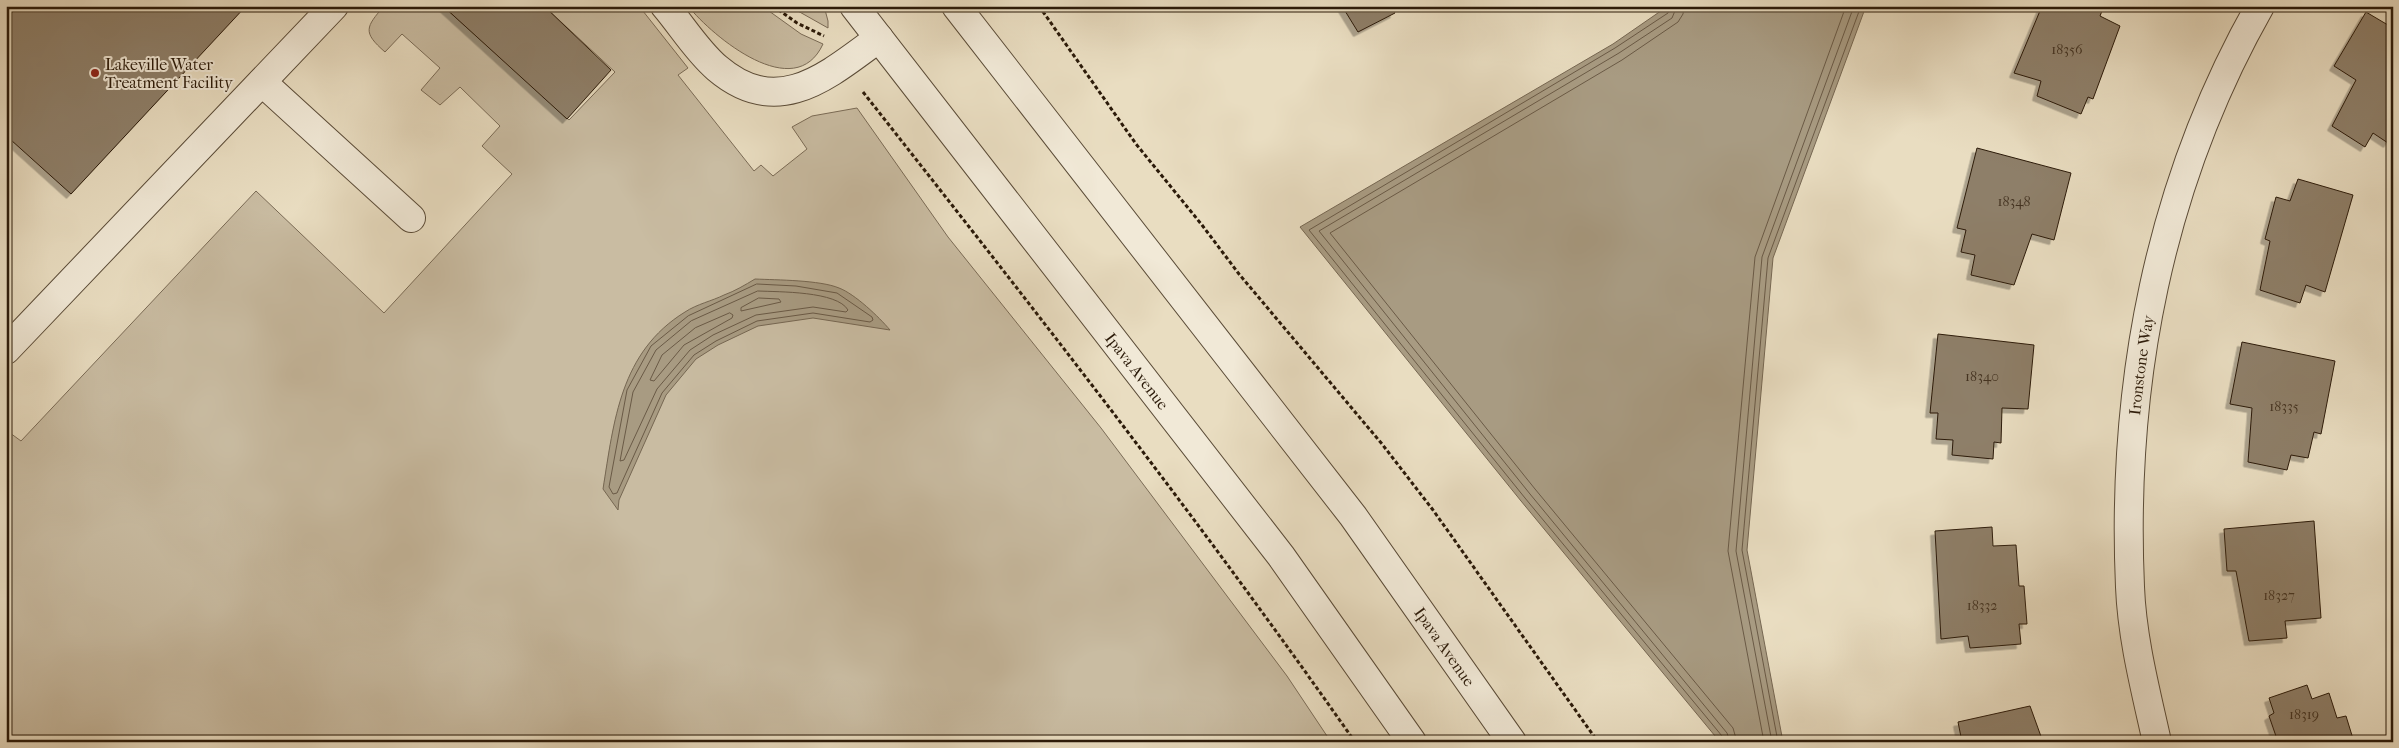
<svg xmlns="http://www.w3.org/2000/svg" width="2399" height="748" viewBox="0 0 2399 748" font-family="'IM FELL French Canon',serif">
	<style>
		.green { fill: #c9bca2; stroke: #7a6b56 }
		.water { fill: #a89b82; stroke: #766752 }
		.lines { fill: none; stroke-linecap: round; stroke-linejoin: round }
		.shore { stroke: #6a5a46; stroke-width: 1 }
		.building { fill: #8e7f69; stroke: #2b1a09; filter: url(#shadow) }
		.minor-casing { stroke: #5a4b37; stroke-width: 30 }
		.path { stroke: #2b1a09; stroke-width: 3; stroke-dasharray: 4 2.5; stroke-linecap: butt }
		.minor { stroke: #f1e9d7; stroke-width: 28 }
		.poi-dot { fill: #8f2418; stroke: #f1e9d7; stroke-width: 2 }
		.labels { text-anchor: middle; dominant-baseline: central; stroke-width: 4; stroke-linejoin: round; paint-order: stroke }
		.number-label { font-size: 14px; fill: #443321 }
		.poi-label { font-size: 16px; fill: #2b1a09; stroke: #f1e9d7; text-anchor: start }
		.street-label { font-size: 16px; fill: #2b1a09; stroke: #f1e9d7 }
	</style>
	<defs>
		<filter id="shadow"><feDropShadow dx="-4.5" dy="4.5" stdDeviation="0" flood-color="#0004"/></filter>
	</defs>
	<rect width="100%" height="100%" fill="#e9ddc1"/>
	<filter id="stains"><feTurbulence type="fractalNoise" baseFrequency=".004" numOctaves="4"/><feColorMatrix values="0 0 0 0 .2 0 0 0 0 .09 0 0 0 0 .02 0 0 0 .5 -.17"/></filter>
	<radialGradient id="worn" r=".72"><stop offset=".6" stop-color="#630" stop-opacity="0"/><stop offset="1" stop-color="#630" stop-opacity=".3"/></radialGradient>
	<!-- green -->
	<g class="green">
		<path d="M384,6H443L569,120L615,72L544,6H639L688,68L678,75L754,171L761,165L773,176L807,149L792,127L812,116L857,108L948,237L1101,428L1287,676L1331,742H6V430L21,441L256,191L384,313L512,174L482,146L500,126L460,87L440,105L421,90L440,68L402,34L385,52C362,32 366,27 384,6Z"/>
		<path d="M688,6H762L801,34L823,44C795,105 713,37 688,6Z"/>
		<polygon points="789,6 824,6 828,21 828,28"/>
	</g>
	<!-- water -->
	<g class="water">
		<polygon points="1668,6 1866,6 1773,258 1747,550 1783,742 1720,742 1521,501 1300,227 1613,44"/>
		<path d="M755,279C777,280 820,280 839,288C855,294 879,317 890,330L813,318L758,326L718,345L696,359L666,395L619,500L618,510L603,489C614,421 620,352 685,312C697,304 712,301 724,295C735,291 745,285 755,279Z"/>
	</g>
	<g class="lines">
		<!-- shore -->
		<g class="shore">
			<polyline points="1670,6 1668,13 1615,48 1309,230 1525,498 1722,736 1724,742"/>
			<polyline points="1677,6 1672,18 1619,53 1319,231 1530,494 1727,733 1730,742"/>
			<polyline points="1684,6 1683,14 1678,22 1622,60 1330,233 1535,489 1733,728 1737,742"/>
			<polygon points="757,284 796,286 837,293 872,317 873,320 870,322 813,313 757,321 716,341 694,355 662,393 617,493 613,494 609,487 627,390 651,346 688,316"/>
			<path d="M758,291C779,292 837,291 848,310L846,312L813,307L756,315L713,335L690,350L657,389L624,460L620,461L633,392L656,350L691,321Z"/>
			<polygon points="759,298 779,299 781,302 741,311 741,308"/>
			<polygon points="730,313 733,315 732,318 684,345 654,381 650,380 662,355 695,328"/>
			<polyline points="1764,742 1728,551 1755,257 1846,6"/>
			<polyline points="1772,742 1736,551 1762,257 1854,6"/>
			<polyline points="1778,742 1742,550 1768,258 1861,6"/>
		</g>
	</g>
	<!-- building -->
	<g class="building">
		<polygon points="6,6 246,6 71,194 11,140 6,145"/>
		<polygon points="443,6 544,6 611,70 567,119"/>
		<polygon points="1342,6 1391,6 1395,13 1358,32"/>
		<polygon points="2042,6 2104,6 2100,16 2120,26 2093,99 2088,97 2081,114 2037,96 2041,81 2014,73"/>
		<polygon points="2366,12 2393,28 2393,136 2388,143 2373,133 2365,147 2332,126 2356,80 2334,66"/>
		<polygon points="1977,148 2071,173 2054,240 2032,234 2014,285 1971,275 1975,255 1961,252 1966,230 1957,228"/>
		<polygon points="2298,179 2353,195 2325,292 2306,285 2300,303 2260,290 2270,241 2265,239 2276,197 2290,201"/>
		<polygon points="1938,334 2034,345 2028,409 2002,408 2001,443 1994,442 1993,459 1952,455 1953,440 1936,439 1938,413 1930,413"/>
		<polygon points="2242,342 2335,361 2321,434 2314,432 2308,458 2291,455 2287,470 2248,462 2252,408 2230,404"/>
		<polygon points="2314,521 2321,618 2285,621 2287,638 2249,641 2236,571 2227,571 2224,529"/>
		<polygon points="1992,527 1993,546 2016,545 2019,586 2024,586 2027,624 2019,624 2021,644 1970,648 1968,636 1941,639 1935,531"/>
		<polygon points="2307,685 2312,699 2329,693 2337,718 2346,716 2354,742 2278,742 2269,716 2274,713 2269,698"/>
		<polygon points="2030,706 2043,742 1962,742 1958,722"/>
	</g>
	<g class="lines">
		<defs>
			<g id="minor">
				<path d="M665,6C682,26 697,51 717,68C778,120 827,76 879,38"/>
				<path id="s1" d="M854,6L1281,556L1412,742"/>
				<path id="s2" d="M956,6L1353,516L1512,742"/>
				<polyline points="262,82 411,218"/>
				<polyline points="6,350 334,6"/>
				<path id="s3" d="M2157,742C2146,692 2132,639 2130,587C2121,384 2159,184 2260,6"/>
			</g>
		</defs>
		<!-- minor casing -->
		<use href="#minor" class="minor-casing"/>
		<!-- path -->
		<g class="path">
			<polyline points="773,6 797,23 824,36"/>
			<polyline points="1039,6 1136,144 1202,225 1239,274 1382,444 1433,510 1598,742"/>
			<path d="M863,92C1031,305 1199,519 1355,742"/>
		</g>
		<!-- minor -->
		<use href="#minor" class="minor"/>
	</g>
	<!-- markers -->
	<circle class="poi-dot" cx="95" cy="73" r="5"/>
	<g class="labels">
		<!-- number labels -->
		<g class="number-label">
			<text x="2067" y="49">18356</text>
			<text x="2014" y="201">18348</text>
			<text x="1982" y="376">18340</text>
			<text x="2284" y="406">18335</text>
			<text x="2279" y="595">18327</text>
			<text x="1982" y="605">18332</text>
			<text x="2304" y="714">18319</text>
		</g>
		<!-- poi labels -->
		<g class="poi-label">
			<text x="105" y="64">Lakeville Water<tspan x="105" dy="18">Treatment Facility</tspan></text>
		</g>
		<!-- street labels -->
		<g class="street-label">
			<text stroke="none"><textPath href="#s3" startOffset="380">Ironstone Way</textPath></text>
			<text stroke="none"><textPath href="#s1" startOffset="462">Ipava Avenue</textPath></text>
			<text stroke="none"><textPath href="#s2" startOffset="806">Ipava Avenue</textPath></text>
		</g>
	</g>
	<!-- margin -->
	<rect width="2399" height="748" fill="none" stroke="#e9ddc1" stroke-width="25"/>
	<rect x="8" y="8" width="2384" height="733" fill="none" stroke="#2b1a09" stroke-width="2.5"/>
	<rect x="12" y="12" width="2374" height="723" fill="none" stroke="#2b1a09"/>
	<rect width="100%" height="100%" filter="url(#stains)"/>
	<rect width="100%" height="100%" fill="url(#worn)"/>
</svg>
